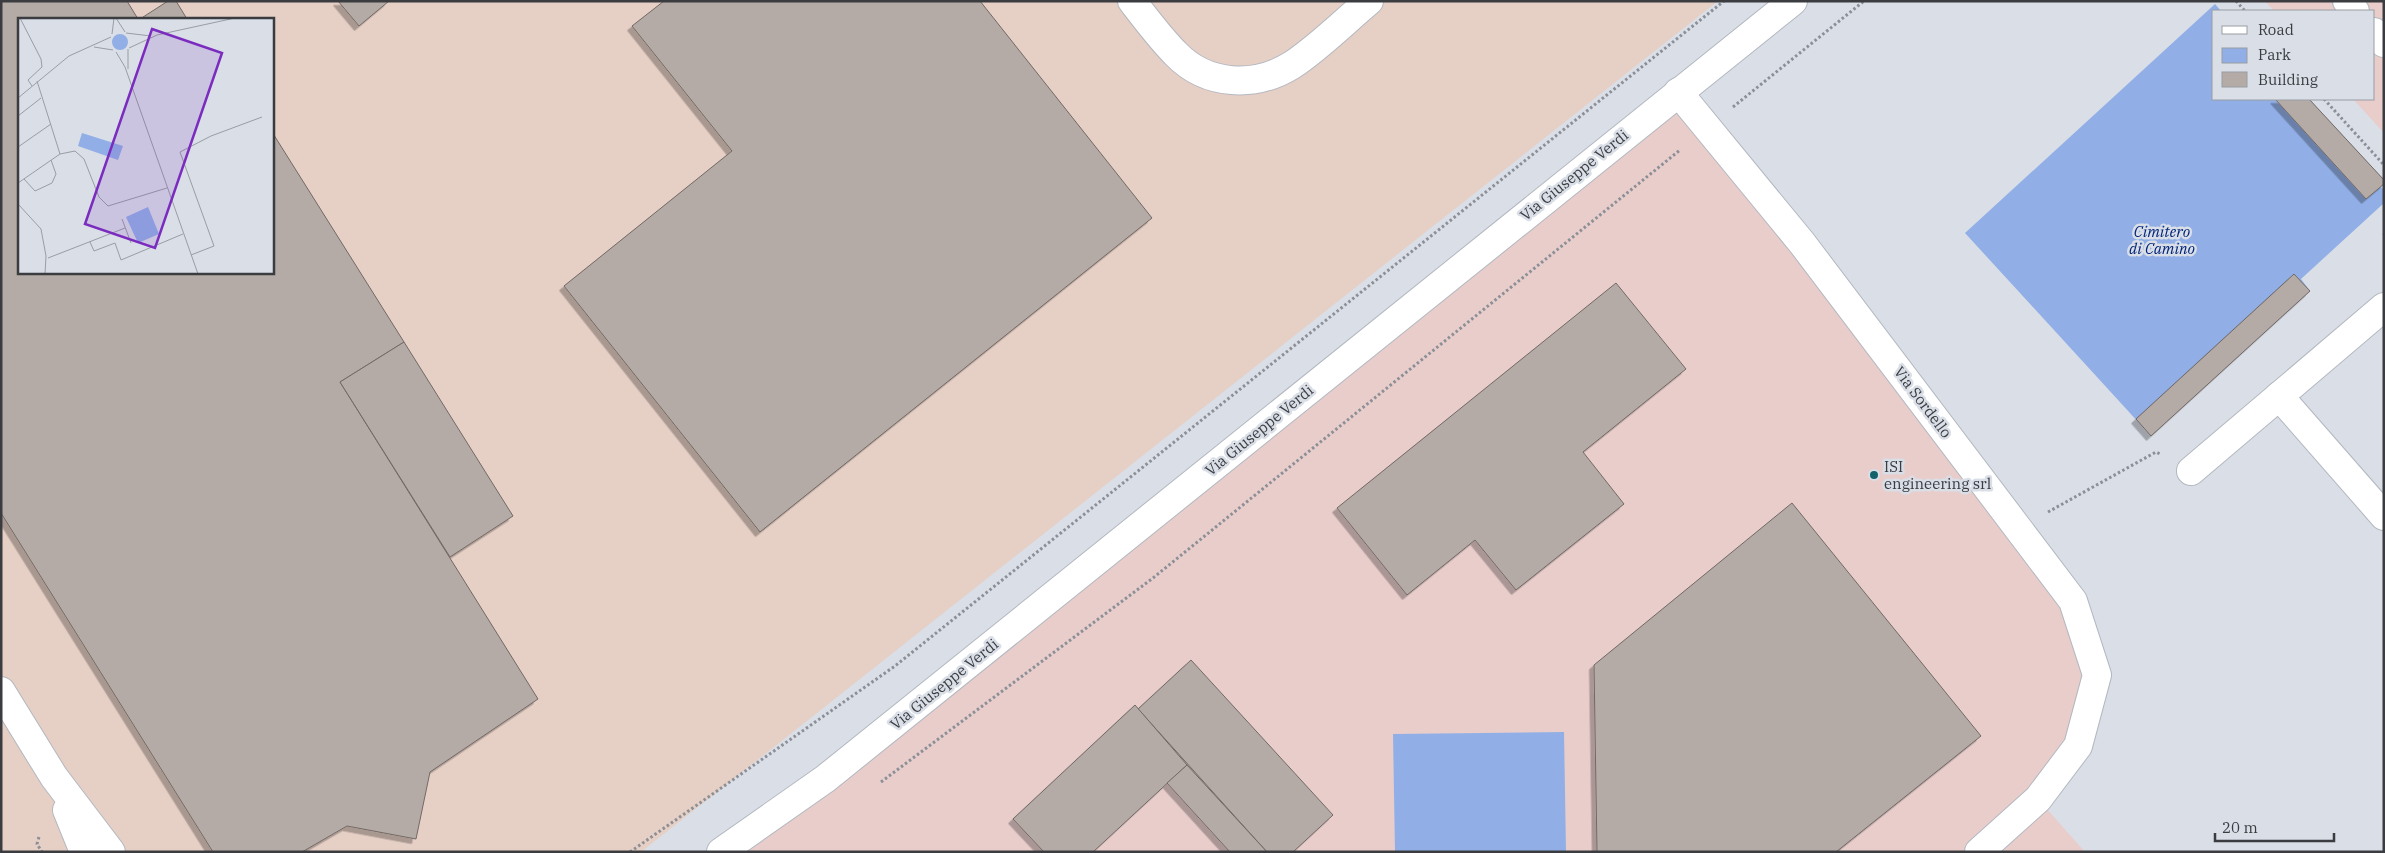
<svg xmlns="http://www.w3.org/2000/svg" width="2385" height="853" viewBox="0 0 2385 853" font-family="'IBM Plex Serif',serif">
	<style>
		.commercial { fill: #e8cdcb }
		.industrial { fill: #e6cfc5; fill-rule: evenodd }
		.green { fill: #91afe6 }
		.building { fill: #b5aba6; stroke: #726965; filter: url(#shadow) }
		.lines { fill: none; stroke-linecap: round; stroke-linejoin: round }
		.minor-casing { stroke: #b3b8c0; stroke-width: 30 }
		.major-casing { stroke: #b3b8c0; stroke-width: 30 }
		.path { stroke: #8c8f96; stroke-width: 3; stroke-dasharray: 2.5 2.5; stroke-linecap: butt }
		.minor { stroke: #fff; stroke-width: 28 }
		.major { stroke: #fff; stroke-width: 28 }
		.poi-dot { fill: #12616b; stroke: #d9dee7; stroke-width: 2 }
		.labels { text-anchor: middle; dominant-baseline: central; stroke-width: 5; stroke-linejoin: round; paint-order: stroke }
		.street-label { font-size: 15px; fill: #3a3c40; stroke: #d9dee7 }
		.park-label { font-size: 15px; font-style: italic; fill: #00257a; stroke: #d9dee7 }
		.poi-label { font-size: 15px; fill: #3a3c40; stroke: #d9dee7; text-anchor: start }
		.inset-road { fill: none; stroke: #999da4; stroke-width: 1 }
		.view { fill: #7b2cbf; fill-opacity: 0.15; stroke: #7b2cbf; stroke-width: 2.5 }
		.inset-edge { fill: none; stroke: #3a3c40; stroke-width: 2.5 }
	</style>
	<defs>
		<filter id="shadow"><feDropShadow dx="-4.5" dy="4.5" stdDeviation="0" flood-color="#0004"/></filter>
	</defs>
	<rect width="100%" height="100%" fill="#d9dee7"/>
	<!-- commercial -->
	<g class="commercial">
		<polygon points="2265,1 2384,1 2384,133 2353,99 2374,99 2374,11 2274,11"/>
		<polygon points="1678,92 2019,527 2097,675 2038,799 2085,852 741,852"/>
	</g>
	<!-- industrial -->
	<path class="industrial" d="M1,1H1718L641,852H1ZM19,19H272V272H19Z"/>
	<!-- green -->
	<g class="green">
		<polygon points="2215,4 2221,11 2214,11 2214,99 2309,99 2384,180 2381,187 2384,190 2384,203 2301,279 2310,291 2151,436 1965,233"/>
		<polygon points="1564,732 1566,852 1395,852 1393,734"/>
	</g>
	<!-- building -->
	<g class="building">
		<polygon points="1,1 127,1 138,19 19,19 19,272 272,272 272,132 404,342 340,382 538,699 430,772 416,839 347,826 302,852 213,852 1,513"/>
		<polygon points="168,1 176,1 187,19 140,19"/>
		<polygon points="338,1 389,1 359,26"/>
		<polygon points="664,1 980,1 1152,218 760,532 564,286 732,151 632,26"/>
		<polygon points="2275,99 2309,99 2384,180 2384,184 2366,199"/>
		<polygon points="2294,274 2310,291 2151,436 2136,419"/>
		<polygon points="1616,283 1686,369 1583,452 1624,504 1516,590 1475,540 1407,595 1337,508"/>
		<polygon points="404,342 513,516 450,557 340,382"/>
		<polygon points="1792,503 1981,736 1836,852 1597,852 1594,665"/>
		<polygon points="1191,660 1333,815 1293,852 1267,852 1138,709"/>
		<polygon points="1135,705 1187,765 1093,852 1044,852 1013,819"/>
		<polygon points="1187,765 1267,852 1230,852 1167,783"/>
	</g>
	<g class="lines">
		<defs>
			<g id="minor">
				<path d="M1132,1C1146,19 1160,38 1176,54C1207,86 1255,88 1292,65C1318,48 1345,21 1369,1"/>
				<polyline points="2347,1 2355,11"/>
				<polyline points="2374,32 2384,43"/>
				<polyline points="1678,92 1802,243 2073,601 2097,675 2078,746 2038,799 1979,852"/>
				<polyline points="2279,396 2384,516"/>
				<polyline points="2191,471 2384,307"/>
			</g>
			<g id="major">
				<polyline points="1,691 54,777 111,852"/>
				<polyline points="67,810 84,852"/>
				<polyline points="721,852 825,779 1793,1"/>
			</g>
		</defs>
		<!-- minor casing -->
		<use href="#minor" class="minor-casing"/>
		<!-- major casing -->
		<use href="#major" class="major-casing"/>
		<!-- path -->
		<g class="path">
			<polyline points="2236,1 2245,11"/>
			<polyline points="2324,99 2384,165"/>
			<polyline points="1733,107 1864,1"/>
			<polyline points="2384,234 2384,235"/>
			<polyline points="2048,512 2156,452 2160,454"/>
			<polyline points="881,782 1153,578 1680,150"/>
			<polyline points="39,837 37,844 42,852"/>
			<polyline points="630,852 895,666 1724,1"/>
		</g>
		<!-- minor -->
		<use href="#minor" class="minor"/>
		<!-- major -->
		<use href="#major" class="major"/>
	</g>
	<!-- markers -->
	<circle class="poi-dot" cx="1874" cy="475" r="5"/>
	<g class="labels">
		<!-- street labels -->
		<g class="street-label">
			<text transform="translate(1574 175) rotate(-39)">Via Giuseppe Verdi</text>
			<text transform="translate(1923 402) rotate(53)">Via Sordello</text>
			<text transform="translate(1259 430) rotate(-39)">Via Giuseppe Verdi</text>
			<text transform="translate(944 684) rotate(-39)">Via Giuseppe Verdi</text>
		</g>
		<!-- park labels -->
		<g class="park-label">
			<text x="2162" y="231">Cimitero<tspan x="2162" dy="17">di Camino</tspan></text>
		</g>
		<!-- poi labels -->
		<g class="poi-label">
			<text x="1884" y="466">ISI<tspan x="1884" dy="17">engineering srl</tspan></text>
		</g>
	</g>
	<!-- overview -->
	<g transform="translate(18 18)">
		<rect width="256" height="256" fill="#d9dee7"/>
		<path d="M94 24a8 8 0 1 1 16 0a8 8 0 1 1-16 0ZM64,115L105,128L100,142L60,128ZM130,189L141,216L120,225L108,199Z" fill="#91afe6"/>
		<path class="inset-road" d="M2,0L23,41L24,49L10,62L14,68M98,0L107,14M108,15L133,18M94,16L96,0M76,29L95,32M111,30L139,17L217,0M110,31V51M98,34L107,49L180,256M19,63L42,136M0,80L51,38L93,19M0,98L23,80M0,129L33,106M6,161L17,173L34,165L38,156L33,142M0,165L42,136L57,133L66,141L81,179L90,188L149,170M0,186L23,211L28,238L27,256M104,201L113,225M72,224L76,233L97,225L103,242L165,216M173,237L196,228L162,134L193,118L244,99M30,240L107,210"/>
		<path class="view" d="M134,11L204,35L137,230L67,206Z"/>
		<rect width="256" height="256" class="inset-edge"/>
	</g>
	<!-- border -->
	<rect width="2385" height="853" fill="none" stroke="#3a3c40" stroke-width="5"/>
	<!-- legend -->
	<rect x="2212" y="10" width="162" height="90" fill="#d9dee7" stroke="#999da4"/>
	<rect x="2222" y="26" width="25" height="8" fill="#ffffff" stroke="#999da4"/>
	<text x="2258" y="35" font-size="15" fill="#3a3c40">Road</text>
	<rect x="2222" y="48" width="25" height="15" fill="#91afe6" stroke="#999da4"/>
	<text x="2258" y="60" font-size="15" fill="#3a3c40">Park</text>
	<rect x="2222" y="72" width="25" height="15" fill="#b5aba6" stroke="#999da4"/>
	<text x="2258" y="85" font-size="15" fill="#3a3c40">Building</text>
	<!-- scale -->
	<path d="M2215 833v8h119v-8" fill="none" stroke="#3a3c40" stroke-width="2.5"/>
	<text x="2222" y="833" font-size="15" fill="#3a3c40" stroke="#d9dee7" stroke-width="4" paint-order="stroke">20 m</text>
</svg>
